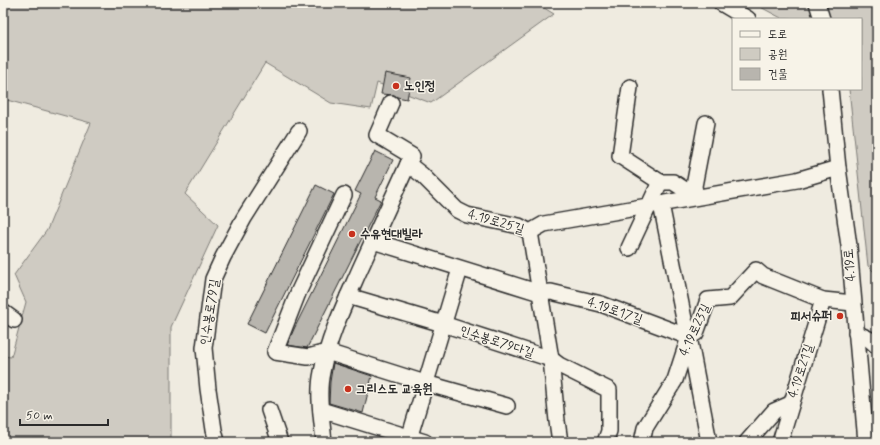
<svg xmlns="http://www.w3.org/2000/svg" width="880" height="445" viewBox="0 0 880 445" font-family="Mynerve,'Poor Story',sans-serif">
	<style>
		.green { fill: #cfcbc2; stroke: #7d7b76 }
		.building { fill: #b8b5ae; stroke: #2b2b2b }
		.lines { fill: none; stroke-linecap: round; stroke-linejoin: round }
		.minor-casing { stroke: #2b2b2b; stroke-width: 18 }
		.minor { stroke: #f7f3e8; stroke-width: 15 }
		.poi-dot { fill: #c8321e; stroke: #f7f3e8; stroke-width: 1.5 }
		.labels { text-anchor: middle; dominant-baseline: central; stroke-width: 3; stroke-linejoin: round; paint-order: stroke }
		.poi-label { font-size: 13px; font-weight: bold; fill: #2b2b2b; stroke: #f7f3e8; text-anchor: start }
		.street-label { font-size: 13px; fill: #2b2b2b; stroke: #f7f3e8 }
	</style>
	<rect width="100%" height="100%" fill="#efebe0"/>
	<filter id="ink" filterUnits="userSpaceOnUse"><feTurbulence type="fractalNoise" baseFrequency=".025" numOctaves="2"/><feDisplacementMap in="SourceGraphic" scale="8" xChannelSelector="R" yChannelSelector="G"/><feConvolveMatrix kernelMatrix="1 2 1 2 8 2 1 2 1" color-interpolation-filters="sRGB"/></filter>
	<g filter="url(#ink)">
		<!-- green -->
		<g class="green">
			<polygon points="3,3 536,3 554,14 431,103 377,83 371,109 331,103 265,63 185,194 218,225 171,327 171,442 3,442 3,356 11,357 26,302 14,275 47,230 91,123 3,99"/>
			<polygon points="753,3 877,3 877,275 868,266 849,89 861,89 861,19 783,19"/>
		</g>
		<!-- building -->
		<g class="building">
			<polygon points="385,73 411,78 407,99 397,97 394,95 381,94"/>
			<polygon points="375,151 393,160 375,197 381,200 307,348 287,345 294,329 361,194 355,191"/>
			<polygon points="316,185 334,194 265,333 247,324"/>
			<polygon points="333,363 372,376 363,413 329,403 330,382"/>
		</g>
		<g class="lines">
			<defs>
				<g id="minor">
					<polyline points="721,3 748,19"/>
					<polyline points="817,3 822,19"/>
					<polyline points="630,87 620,156 660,182 673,182 696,197"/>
					<polyline points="830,89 838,168 849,246 866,442"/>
					<polyline points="391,103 377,135 412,156 408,164 422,175 457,210 467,215 519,226 530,232 544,224 797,180 838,168"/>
					<polyline points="344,195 298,293 275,352 308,357 327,352 425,383 507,406"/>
					<polyline points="696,197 694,186 706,123"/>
					<polyline points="661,204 686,329 689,337 709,442"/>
					<polyline points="530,232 551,359 557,421 560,442"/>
					<polyline points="373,241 540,293 551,292 601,304 689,337"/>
					<polyline points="629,248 660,182"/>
					<polyline points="348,296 443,324 551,359 559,365 609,390 609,431 605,442"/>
					<polyline points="3,312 14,320"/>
					<polyline points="856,333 869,339 877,346"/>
					<polyline points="269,410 280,442"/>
					<polyline points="321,410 425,442"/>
					<polyline points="217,442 214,430 208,389 204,348 213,279 223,257 244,218 299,131"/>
					<path d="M324,442C322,420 317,394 322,372C328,338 346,301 360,269C376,234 392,199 408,164"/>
					<polyline points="408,442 460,269"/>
					<polyline points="642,442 645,428 675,380 689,337 696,333 708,300 730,298 756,270 763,276 823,300 853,303"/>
					<polyline points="747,442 774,411 790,404"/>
					<polyline points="780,442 823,300"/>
				</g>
			</defs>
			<!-- minor casing -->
			<use href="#minor" class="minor-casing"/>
			<!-- minor -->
			<use href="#minor" class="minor"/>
		</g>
	</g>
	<!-- markers -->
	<g class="poi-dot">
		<circle cx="396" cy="86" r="4"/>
		<circle cx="352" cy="234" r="4"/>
		<circle cx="840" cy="316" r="4"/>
		<circle cx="348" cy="389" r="4"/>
	</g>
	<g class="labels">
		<!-- poi labels -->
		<g class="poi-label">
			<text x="404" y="86">노인정</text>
			<text x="360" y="234">수유현대빌라</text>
			<text x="832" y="316" text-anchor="end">피서슈퍼</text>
			<text x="356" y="389">그리스도 교육원</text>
		</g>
		<!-- street labels -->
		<g class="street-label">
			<text transform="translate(496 222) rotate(16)">4.19로25길</text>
			<text transform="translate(850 265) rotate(-95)">4.19로</text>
			<text transform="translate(615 311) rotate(19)">4.19로17길</text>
			<text transform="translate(210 312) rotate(-81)">인수봉로79길</text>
			<text transform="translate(695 330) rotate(-65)">4.19로23길</text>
			<text transform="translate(497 342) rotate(18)">인수봉로79다길</text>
			<text transform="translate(801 371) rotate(-72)">4.19로21길</text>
		</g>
	</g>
	<!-- margin -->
	<rect width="880" height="445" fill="none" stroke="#f7f3e8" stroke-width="16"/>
	<rect x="8" y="8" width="864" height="429" fill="none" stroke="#2b2b2b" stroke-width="1.5" filter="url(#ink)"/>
	<!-- legend -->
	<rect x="732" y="18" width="130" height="72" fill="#f7f3e8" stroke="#a5a39c"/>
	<rect x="740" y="31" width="20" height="6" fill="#f7f3e8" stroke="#a5a39c"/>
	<text x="768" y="38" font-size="12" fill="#2b2b2b">도로</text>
	<rect x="740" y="48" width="20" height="12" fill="#cfcbc2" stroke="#a5a39c"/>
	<text x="768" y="58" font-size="12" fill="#2b2b2b">공원</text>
	<rect x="740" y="68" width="20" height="12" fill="#b8b5ae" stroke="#a5a39c"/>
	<text x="768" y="78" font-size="12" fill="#2b2b2b">건물</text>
	<!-- scale -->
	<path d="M20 419v6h88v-6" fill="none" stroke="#2b2b2b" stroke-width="2"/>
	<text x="26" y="419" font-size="12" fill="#2b2b2b" stroke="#f7f3e8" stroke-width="3" paint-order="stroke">50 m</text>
</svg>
